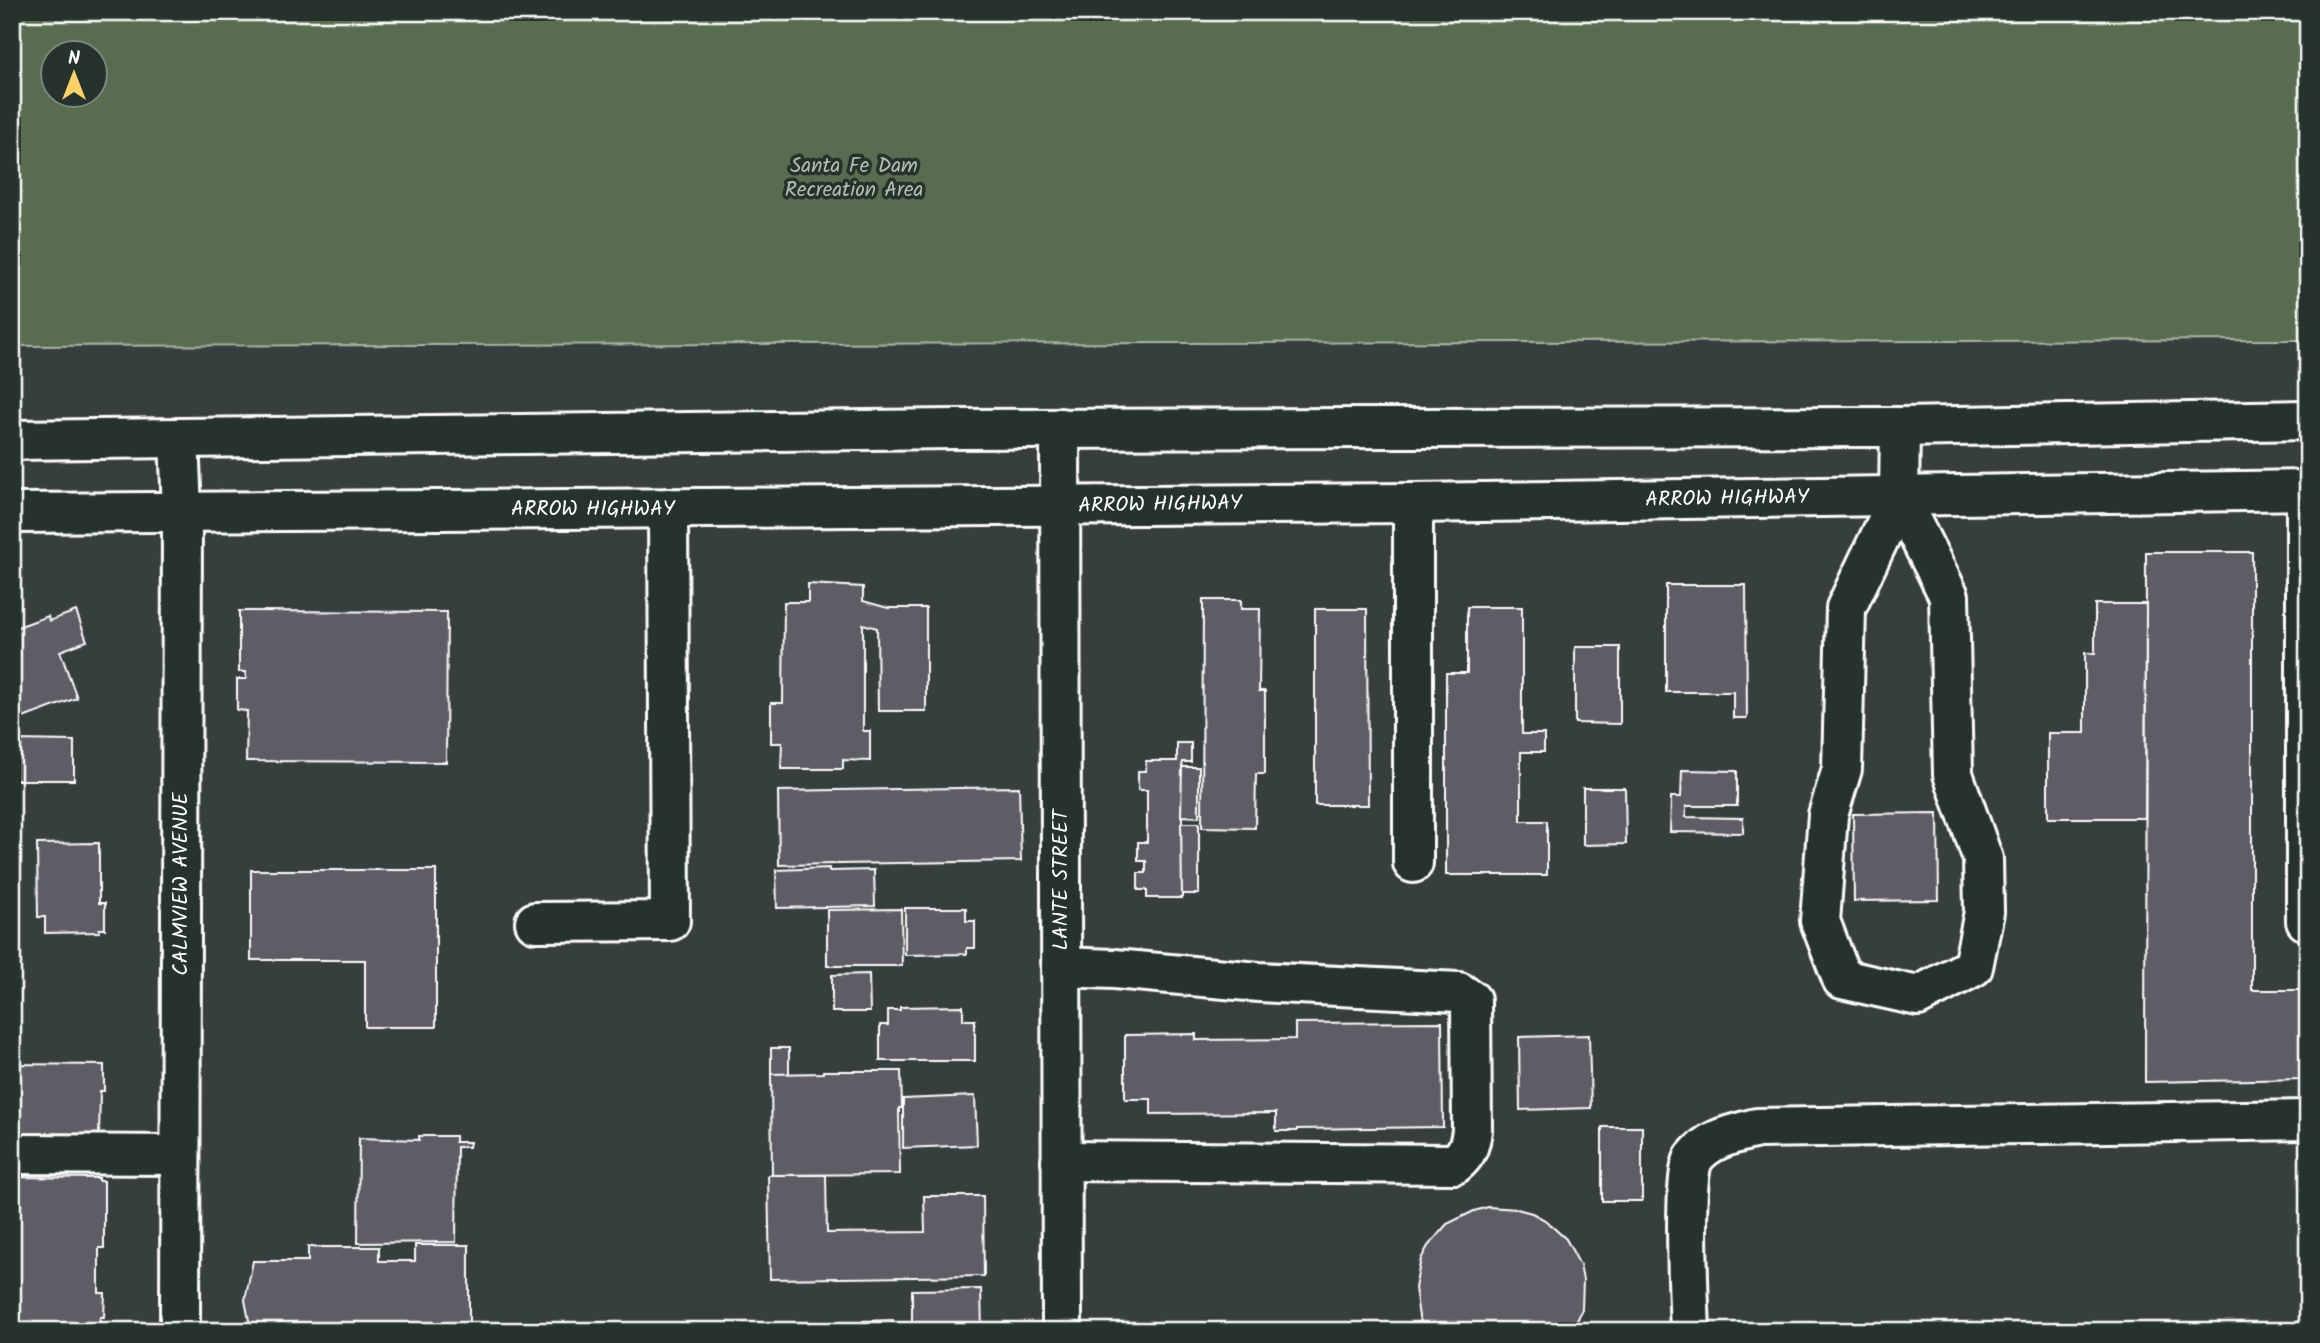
<svg xmlns="http://www.w3.org/2000/svg" width="2320" height="1343" viewBox="0 0 2320 1343" font-family="Kalam,sans-serif">
	<style>
		.green { fill: #596d50; stroke: #acb6a8; stroke-width: 2; fill-rule: evenodd }
		.building { fill: #605b65; stroke: #fff; stroke-width: 2 }
		.lines { fill: none; stroke-linecap: round; stroke-linejoin: round }
		.minor-casing { stroke: #fff; stroke-width: 44 }
		.major-casing { stroke: #fff; stroke-width: 44 }
		.minor { stroke: #26332d; stroke-width: 38 }
		.major { stroke: #26332d; stroke-width: 38 }
		.labels { text-anchor: middle; dominant-baseline: central; stroke-width: 7; stroke-linejoin: round; paint-order: stroke }
		.park-label { font-size: 21px; fill: #b4bdb0; stroke: #26332d }
		.street-label { font-size: 21px; fill: #fff; stroke: #26332d }
	</style>
	<rect width="100%" height="100%" fill="#373f3e"/>
	<filter id="ink" filterUnits="userSpaceOnUse"><feTurbulence type="fractalNoise" baseFrequency=".0143" numOctaves="2"/><feDisplacementMap in="SourceGraphic" scale="14" xChannelSelector="R" yChannelSelector="G"/><feConvolveMatrix kernelMatrix="1 2 1 2 8 2 1 2 1" color-interpolation-filters="sRGB"/></filter>
	<g filter="url(#ink)">
		<!-- green -->
		<path class="green" d="M12,12H2308V340L12,346ZM52,52H94V94H52Z"/>
		<!-- building -->
		<g class="building">
			<polygon points="2146,552 2252,552 2252,990 2308,990 2308,1079 2145,1082"/>
			<polygon points="808,584 863,587 863,601 888,608 926,608 926,711 878,711 877,628 863,624 863,731 870,731 870,761 843,760 843,769 781,769 782,743 771,743 771,703 783,703 784,602 808,602"/>
			<polygon points="1666,585 1746,585 1747,718 1733,718 1733,692 1666,692"/>
			<polygon points="1203,600 1241,600 1241,609 1260,609 1259,691 1265,691 1265,774 1256,774 1255,828 1202,827"/>
			<polygon points="2095,604 2146,604 2145,818 2048,818 2048,733 2085,733 2085,653 2095,653"/>
			<polygon points="1467,607 1522,607 1522,734 1544,734 1544,752 1521,752 1521,821 1547,821 1547,875 1446,875 1446,673 1467,673"/>
			<polygon points="1315,609 1367,609 1368,805 1315,805"/>
			<polygon points="76,611 87,641 60,651 77,698 23,718 12,689 12,629 48,616 49,621"/>
			<polygon points="239,611 447,612 446,762 246,761 247,711 237,710 237,679 246,679 246,672 239,672"/>
			<polygon points="1575,647 1620,647 1620,724 1575,723"/>
			<polygon points="12,740 74,741 74,780 12,780"/>
			<polygon points="1177,743 1191,743 1191,762 1183,762 1182,767 1182,898 1147,898 1147,890 1138,890 1138,873 1146,873 1146,861 1138,861 1138,842 1147,842 1147,790 1138,790 1138,771 1146,771 1146,761 1177,761"/>
			<polygon points="1182,767 1199,767 1199,817 1181,816"/>
			<polygon points="1682,770 1737,771 1737,806 1686,806 1686,817 1743,818 1743,833 1670,832 1671,797 1681,797"/>
			<polygon points="1019,787 1021,861 779,865 778,791"/>
			<polygon points="1583,788 1625,788 1626,844 1583,845"/>
			<polygon points="1938,813 1939,900 1854,901 1853,814"/>
			<polygon points="1181,823 1199,823 1199,894 1182,894"/>
			<polygon points="99,843 99,903 105,903 105,929 99,929 99,932 45,933 45,917 38,917 37,844"/>
			<polygon points="829,868 829,871 874,870 875,906 777,908 776,870"/>
			<polygon points="251,870 436,870 436,1027 365,1027 365,960 251,960"/>
			<polygon points="905,908 966,908 966,921 975,921 975,948 967,948 967,954 905,955"/>
			<polygon points="901,909 902,966 827,966 827,910"/>
			<polygon points="869,974 870,1012 832,1012 832,975"/>
			<polygon points="963,1006 963,1020 975,1020 975,1061 880,1061 880,1025 888,1025 888,1010 900,1010 900,1007"/>
			<polygon points="1442,1022 1443,1127 1297,1129 1297,1131 1276,1131 1276,1113 1151,1114 1151,1099 1125,1099 1125,1035 1196,1034 1196,1040 1295,1039 1295,1023"/>
			<polygon points="1589,1035 1591,1108 1520,1110 1519,1037"/>
			<rect x="771" y="1048" width="18" height="26"/>
			<polygon points="12,1064 104,1065 104,1091 100,1091 99,1138 12,1137"/>
			<polygon points="823,1071 901,1071 902,1108 899,1108 900,1174 772,1175 771,1074 823,1073"/>
			<polygon points="975,1096 977,1145 903,1148 903,1099"/>
			<rect x="1602" y="1127" width="40" height="74"/>
			<polygon points="419,1136 455,1136 455,1142 470,1142 469,1147 457,1147 456,1242 358,1243 359,1138 419,1140"/>
			<polygon points="768,1175 826,1175 827,1233 925,1232 924,1196 983,1196 984,1276 770,1279"/>
			<polygon points="12,1177 99,1178 99,1181 104,1181 104,1248 99,1248 99,1293 105,1293 104,1317 100,1317 99,1331 12,1331"/>
			<polygon points="1488,1207 1517,1209 1532,1213 1545,1220 1566,1239 1580,1265 1583,1280 1582,1309 1573,1331 1425,1331 1419,1317 1415,1288 1421,1259 1428,1246 1447,1224 1474,1211"/>
			<polygon points="415,1245 469,1245 469,1331 251,1331 245,1300 253,1261 308,1261 308,1247 379,1247 379,1261 415,1261"/>
			<polygon points="981,1289 982,1331 912,1331 912,1290"/>
			<polygon points="893,1320 893,1331 864,1331 863,1321"/>
		</g>
		<g class="lines">
			<defs>
				<g id="minor">
					<polyline points="1060,428 1062,1331"/>
					<polyline points="179,438 182,511 180,1331"/>
					<polyline points="2306,490 2306,921 2308,921"/>
					<polyline points="1899,497 1949,596 1953,774 1983,859 1984,912 1973,967 1918,996 1842,979 1820,921 1828,815 1842,769 1846,608 1899,497 1900,427"/>
					<polyline points="1413,503 1413,863"/>
					<polyline points="535,922 670,921 668,508"/>
					<path d="M1061,967L1114,969L1259,982L1459,992L1471,1000L1472,1130C1470,1146 1467,1154 1455,1164L1061,1161"/>
					<polyline points="12,1154 180,1155"/>
					<path d="M1690,1331C1689,1302 1682,1175 1694,1158C1709,1138 1734,1134 1757,1128L2308,1120"/>
				</g>
				<g id="major">
					<polyline points="12,440 954,429 1900,427 2308,420"/>
					<polyline points="12,513 1413,503 2308,490"/>
				</g>
			</defs>
			<!-- minor casing -->
			<use href="#minor" class="minor-casing"/>
			<!-- major casing -->
			<use href="#major" class="major-casing"/>
			<!-- minor -->
			<use href="#minor" class="minor"/>
			<!-- major -->
			<use href="#major" class="major"/>
		</g>
	</g>
	<g class="labels">
		<!-- park labels -->
		<g class="park-label">
			<text x="854" y="166">Santa Fe Dam<tspan x="854" dy="24">Recreation Area</tspan></text>
		</g>
		<!-- street labels -->
		<g class="street-label">
			<text transform="translate(1727 499) rotate(-1)">ARROW HIGHWAY</text>
			<text transform="translate(1160 505) rotate(-1)">ARROW HIGHWAY</text>
			<text x="593" y="509">ARROW HIGHWAY</text>
			<text transform="translate(1061 880) rotate(-90)">LANTE STREET</text>
			<text transform="translate(181 884) rotate(-90)">CALMVIEW AVENUE</text>
		</g>
	</g>
	<!-- margin -->
	<rect width="2320" height="1343" fill="none" stroke="#26332d" stroke-width="42"/>
	<rect x="21" y="21" width="2278" height="1301" fill="none" stroke="#fff" stroke-width="2.5" filter="url(#ink)"/>
	<!-- north arrow -->
	<g transform="translate(74 74)"><circle r="33" fill="#26332d" stroke="#7d8581" stroke-width="2"/>
	<path d="M0-5L12 26L0 18L-12 26Z" fill="#ffd166"/>
	<text y="-10" font-size="19" font-weight="bold" text-anchor="middle" fill="#ffffff">N</text>
	</g>
</svg>
